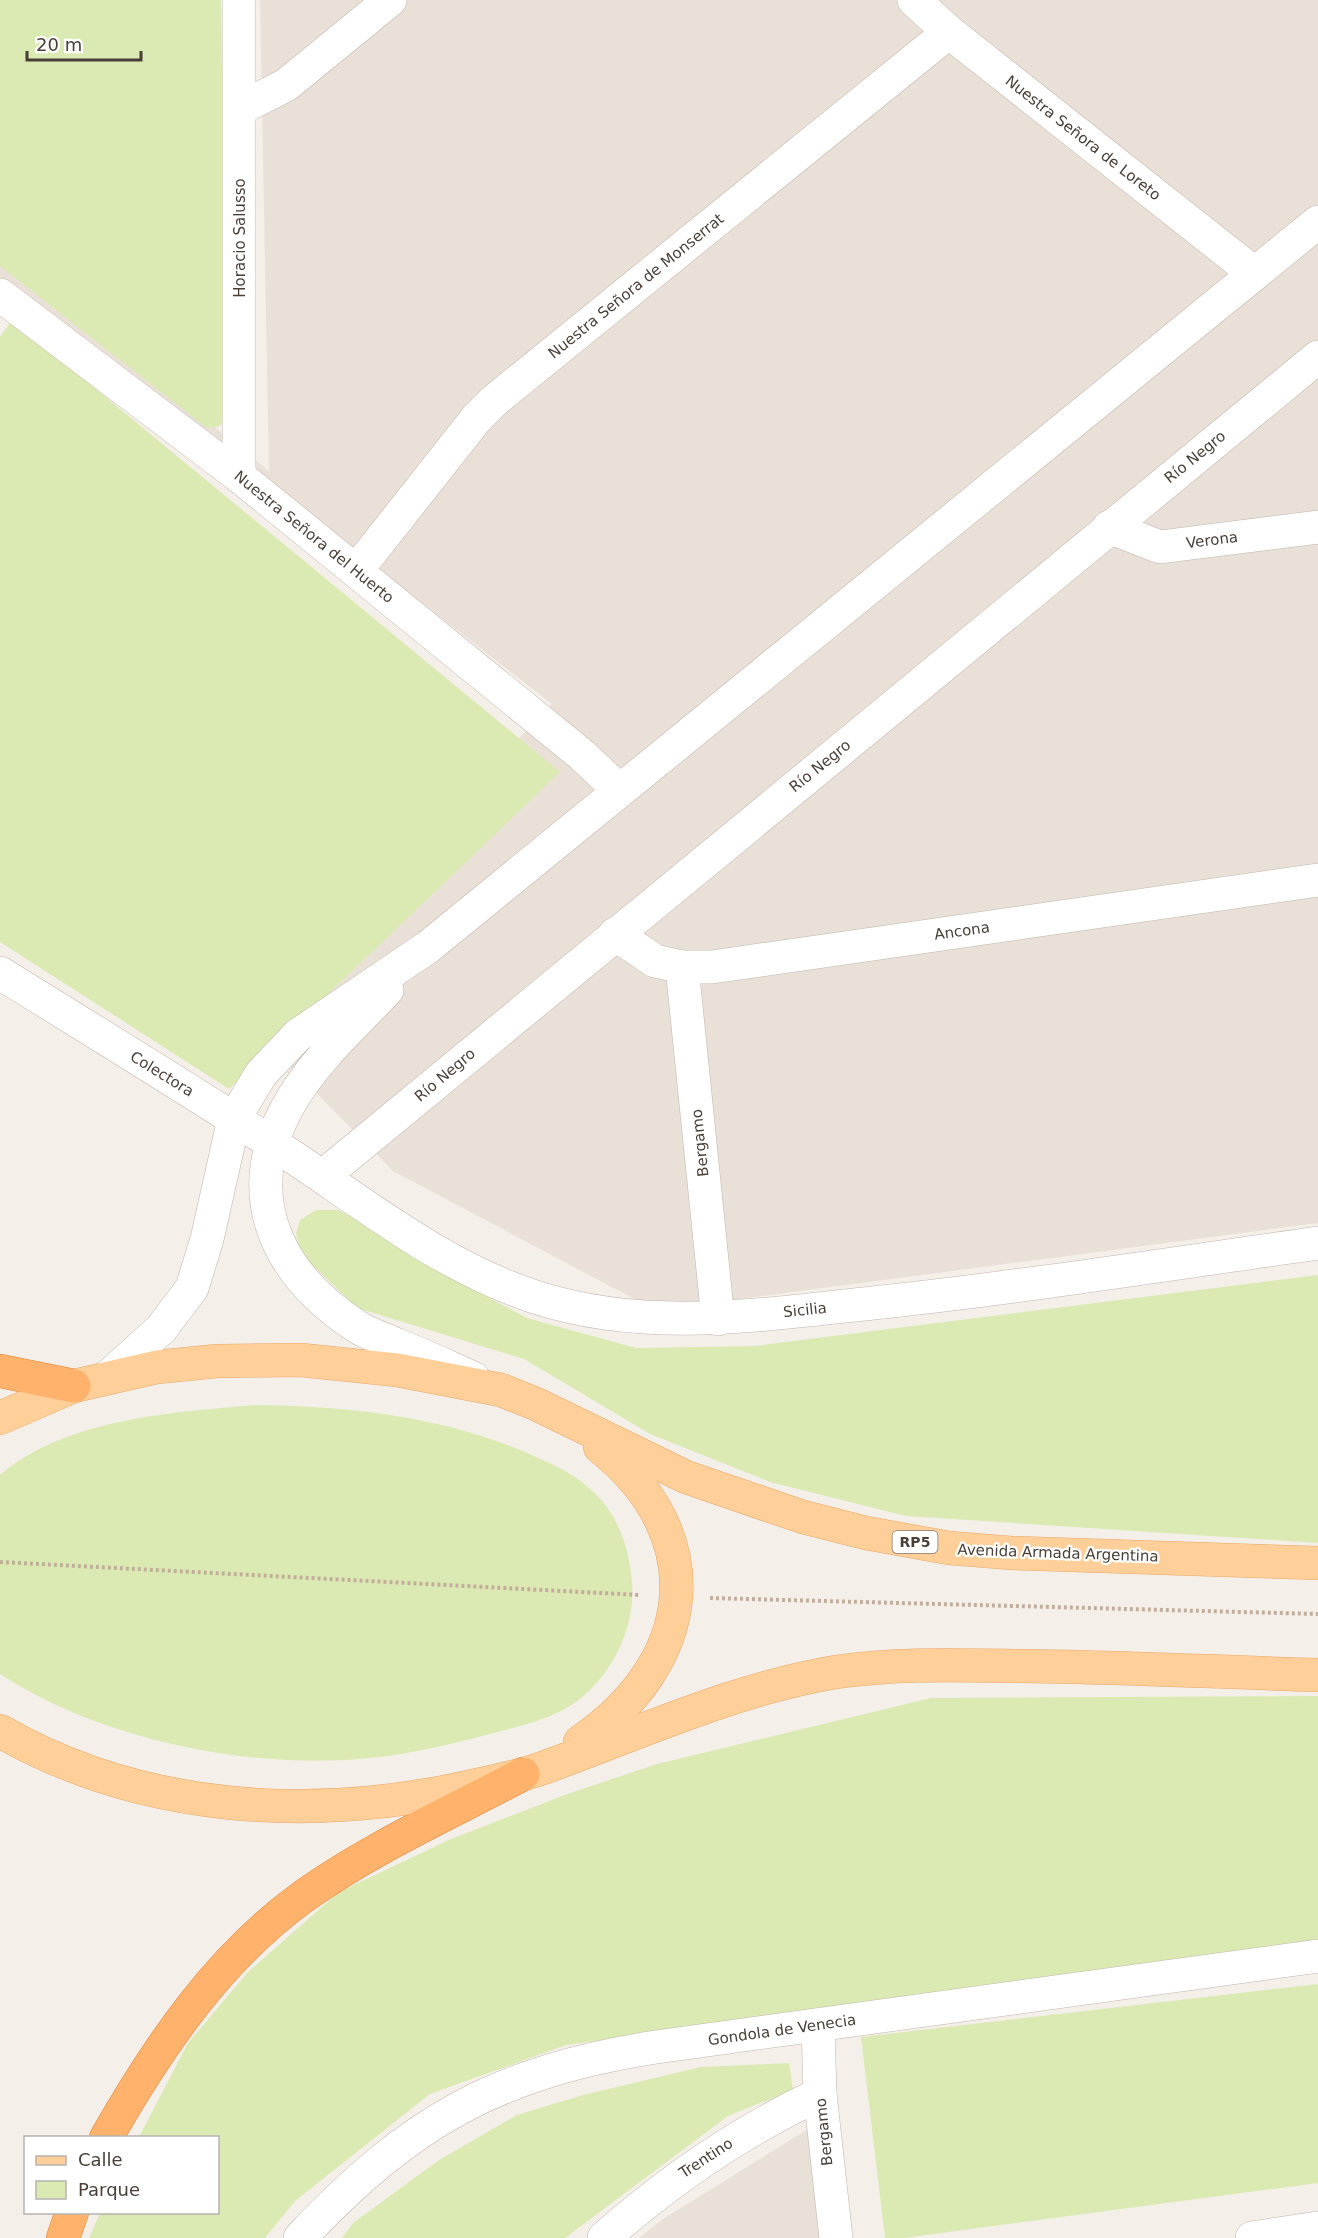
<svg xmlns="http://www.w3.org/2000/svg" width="1318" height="2238" viewBox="0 0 1318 2238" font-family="'DejaVu Sans',sans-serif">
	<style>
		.residential { fill: #e9e0d7 }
		.green { fill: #dbeab2 }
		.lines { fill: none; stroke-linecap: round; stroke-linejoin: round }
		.minor-casing { stroke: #c1b5ac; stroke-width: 34 }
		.tertiary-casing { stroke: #c1b5ac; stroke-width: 34 }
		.primary-casing { stroke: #e7a866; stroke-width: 34 }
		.motorway-casing { stroke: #e18337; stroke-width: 34 }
		.path { stroke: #c3ae9c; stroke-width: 4; stroke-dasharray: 3 3; stroke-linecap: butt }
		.minor { stroke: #fff; stroke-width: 33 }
		.tertiary { stroke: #fff; stroke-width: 33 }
		.primary { stroke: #ffcf99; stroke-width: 33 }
		.motorway { stroke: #ffb26b; stroke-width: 33 }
		.labels { text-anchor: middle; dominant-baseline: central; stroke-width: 4.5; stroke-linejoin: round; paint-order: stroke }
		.shield { fill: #fff; stroke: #807973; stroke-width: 1.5 }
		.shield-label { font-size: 14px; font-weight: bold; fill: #493f37 }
		.street-label { font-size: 15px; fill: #493f37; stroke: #fff }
	</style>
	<rect width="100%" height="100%" fill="#f5efea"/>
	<!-- residential -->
	<g class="residential">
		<polygon points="260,0 1318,0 1318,1223 655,1310 393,1171 247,1022 552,704 20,290 0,313 0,254 269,471"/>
		<polygon points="813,2126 824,2238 639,2238 663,2219"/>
	</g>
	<!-- green -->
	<g class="green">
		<polygon points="0,0 221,0 227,418 218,427 207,428 0,266"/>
		<polygon points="12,320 560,772 229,1089 0,942 0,337"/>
		<polygon points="316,1210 338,1210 364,1223 410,1256 527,1318 636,1348 755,1346 1318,1275 1318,1543 906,1516 770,1482 650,1434 524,1359 357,1308 301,1254 296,1233 300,1220"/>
		<path d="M255,1405C348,1406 439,1416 525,1452C547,1462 570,1471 588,1487C617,1511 629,1546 632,1582C636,1627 612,1675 576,1702C551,1720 515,1727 486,1735C440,1747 392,1758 344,1760C231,1766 95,1736 0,1674V1475C65,1419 173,1412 255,1405Z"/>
		<polygon points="1318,1696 1318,1945 566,2045 430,2094 295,2201 265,2238 89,2238 100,2213 218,2212 218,2138 139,2137 188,2043 247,1973 339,1892 451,1839 570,1793 657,1764 931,1698"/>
		<polygon points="1318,1984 1318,2183 904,2238 885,2238 861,2037"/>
		<polygon points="789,2063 793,2090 728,2116 565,2238 342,2238 353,2223 439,2160 517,2115 583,2095 701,2067"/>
	</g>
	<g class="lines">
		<defs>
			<g id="minor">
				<polyline points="239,0 239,476"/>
				<polyline points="914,0 949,32 1254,273"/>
				<polyline points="241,108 286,85 390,0"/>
				<polyline points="0,295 239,476 582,755 619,790"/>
				<polyline points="1109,527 1160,547 1318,527"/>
				<polyline points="356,571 476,419 495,400 949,32"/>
				<polyline points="615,934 655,961 682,967 712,967 1318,880"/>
				<polyline points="682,967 718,1319"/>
				<polyline points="323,1176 1318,357"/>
				<polyline points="818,2025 820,2094 836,2238"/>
				<path d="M604,2238C671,2179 739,2132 820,2094"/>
				<polyline points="1252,2238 1318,2228"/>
			</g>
			<g id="tertiary">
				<path d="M0,973C95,1032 190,1090 284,1151C365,1204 441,1266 535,1297C646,1333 760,1315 873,1303C1022,1287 1170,1264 1318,1243"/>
				<path d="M387,990C355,1024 319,1056 294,1096C237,1188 271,1270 356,1326C368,1334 384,1339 397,1345C423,1355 448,1367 473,1378"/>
				<polyline points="108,1377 161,1329 192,1288 207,1239 234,1119 261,1074 298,1035 428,947 1318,222"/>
				<path d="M300,2238C410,2121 497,2072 656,2047L1318,1956"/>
			</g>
			<g id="primary">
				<polyline points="0,1418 74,1386 157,1367 217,1361 301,1360 397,1370 501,1390 536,1404 686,1477 803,1517 866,1533 949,1548 1012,1553 1318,1563"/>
				<path d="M0,1731C141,1812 311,1822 468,1787C492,1782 517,1777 540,1769C638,1734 733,1689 836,1672C896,1663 959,1665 1019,1666C1119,1667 1219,1672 1318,1675"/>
				<path d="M580,1742C696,1663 713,1537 600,1447"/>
			</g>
			<g id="motorway">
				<polyline points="0,1371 74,1386"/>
				<path d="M106,2138C158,2047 218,1958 304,1896C371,1848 450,1813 523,1774"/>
				<polyline points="63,2238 72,2212"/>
			</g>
		</defs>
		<!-- minor casing -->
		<use href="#minor" class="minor-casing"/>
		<!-- tertiary casing -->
		<use href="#tertiary" class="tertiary-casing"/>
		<!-- primary casing -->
		<use href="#primary" class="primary-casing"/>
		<!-- motorway casing -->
		<use href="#motorway" class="motorway-casing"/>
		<!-- path -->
		<g class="path">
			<polyline points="0,1562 640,1595"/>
			<polyline points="710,1598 1318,1614"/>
		</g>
		<!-- minor -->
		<use href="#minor" class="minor"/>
		<!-- tertiary -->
		<use href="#tertiary" class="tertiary"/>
		<!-- primary -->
		<use href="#primary" class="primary"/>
		<!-- motorway -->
		<use href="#motorway" class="motorway"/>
	</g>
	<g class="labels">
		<!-- shield labels -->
		<rect class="shield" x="892.5" y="1531" width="45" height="22" rx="4.5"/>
		<g class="shield-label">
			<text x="915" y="1542">RP5</text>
		</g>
		<!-- street labels -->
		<g class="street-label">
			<text transform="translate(1083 138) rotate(38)">Nuestra Señora de Loreto</text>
			<text transform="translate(240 238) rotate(-90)">Horacio Salusso</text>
			<text transform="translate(636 286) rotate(-39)">Nuestra Señora de Monserrat</text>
			<text transform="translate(1195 457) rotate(-39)">Río Negro</text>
			<text transform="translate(314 537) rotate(39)">Nuestra Señora del Huerto</text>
			<text transform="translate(1212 540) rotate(-7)">Verona</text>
			<text transform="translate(820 766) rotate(-39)">Río Negro</text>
			<text transform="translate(962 931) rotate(-8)">Ancona</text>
			<text transform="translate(162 1074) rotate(32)">Colectora</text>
			<text transform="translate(445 1075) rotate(-40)">Río Negro</text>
			<text transform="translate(700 1143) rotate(-96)">Bergamo</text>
			<text transform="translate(805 1310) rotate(-6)">Sicilia</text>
			<text transform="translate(1058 1553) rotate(2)">Avenida Armada Argentina</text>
			<text transform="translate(782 2030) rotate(-8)">Gondola de Venecia</text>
			<text transform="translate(824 2132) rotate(-96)">Bergamo</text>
			<text transform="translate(706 2158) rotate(-33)">Trentino</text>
		</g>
	</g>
	<!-- legend -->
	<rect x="24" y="2136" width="195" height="78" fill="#ffffff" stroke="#b6b2af" stroke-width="1.5"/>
	<rect x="36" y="2156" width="30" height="9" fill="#ffcf99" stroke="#b6b2af" stroke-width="1.5"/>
	<text x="78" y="2166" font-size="18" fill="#493f37">Calle</text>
	<rect x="36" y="2181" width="30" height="18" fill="#dbeab2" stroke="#b6b2af" stroke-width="1.5"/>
	<text x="78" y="2196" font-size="18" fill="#493f37">Parque</text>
	<!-- scale -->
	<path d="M27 51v9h114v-9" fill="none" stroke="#493f37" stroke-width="3"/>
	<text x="36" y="51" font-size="18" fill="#493f37" stroke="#ffffff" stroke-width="4.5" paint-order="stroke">20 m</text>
</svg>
